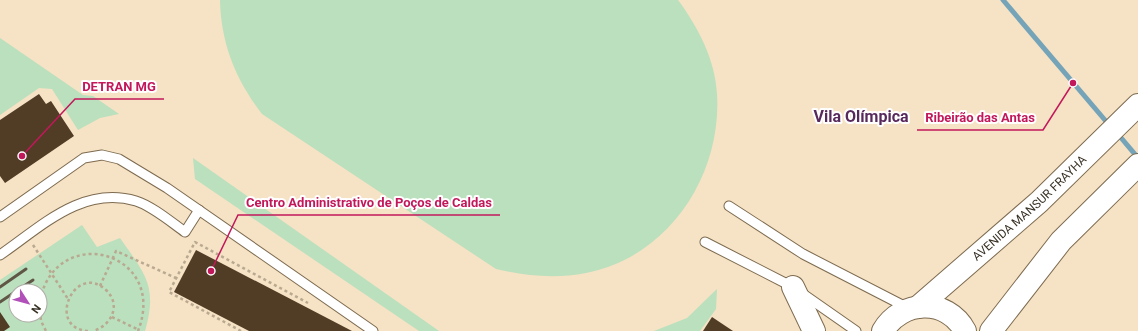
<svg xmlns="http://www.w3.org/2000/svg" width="1138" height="331" viewBox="0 0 1138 331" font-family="Roboto,sans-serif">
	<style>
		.green { fill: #bae0be; fill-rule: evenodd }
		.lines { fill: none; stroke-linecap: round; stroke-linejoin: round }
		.stream { stroke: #75a4b9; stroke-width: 5 }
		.building { fill: #513c25 }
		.service-casing { stroke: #7d6b50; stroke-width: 11 }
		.primary-casing { stroke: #7d6b50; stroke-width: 24 }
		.path { stroke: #b8a990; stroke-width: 2.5; stroke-dasharray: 3 3; stroke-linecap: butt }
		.service { stroke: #fff; stroke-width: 9 }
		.primary { stroke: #fff; stroke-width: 22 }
		.rail { stroke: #5f5646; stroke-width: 3 }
		.labels { text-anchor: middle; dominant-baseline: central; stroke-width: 4; stroke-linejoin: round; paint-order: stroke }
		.street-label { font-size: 12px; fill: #383125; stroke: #fff }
		.district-label { font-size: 16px; font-weight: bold; fill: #58295c; stroke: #fff }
		.leader { fill: none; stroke: #c2185b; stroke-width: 1.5 }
		.callout-dot { fill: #c2185b; stroke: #fff; stroke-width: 1.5 }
		.callout-label { font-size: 13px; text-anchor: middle; font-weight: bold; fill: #c2185b; stroke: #fff; stroke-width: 4; stroke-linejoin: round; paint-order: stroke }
	</style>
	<rect width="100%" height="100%" fill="#f6e2c4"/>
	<!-- green -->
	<g class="green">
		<path d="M220,0H678C698,27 715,59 717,94C722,175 669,257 586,273C555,279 526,276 496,269L262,114C236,80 221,44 220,0Z"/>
		<polygon points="0,38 83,95 93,96 119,114 100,118 78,130 52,89 39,88 0,115"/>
		<polygon points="193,158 439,331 419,331 195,179"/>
		<path d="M82,225L97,247L120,238C145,274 158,286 145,331H4L0,312V280ZM16,291H40V315H16Z"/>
		<polygon points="717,289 716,309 700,331 654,331 687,318"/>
	</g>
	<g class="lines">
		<!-- stream -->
		<g class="stream">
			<polyline points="1003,0 1110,126"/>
			<polyline points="1117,133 1138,158"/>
		</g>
	</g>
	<!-- building -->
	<g class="building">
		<polygon points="39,94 46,104 51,101 74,136 5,183 0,176 0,120"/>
		<polygon points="196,250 352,331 249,331 174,292"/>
		<polygon points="0,312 10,327 4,331 0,331"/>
		<polygon points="712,317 733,331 703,331"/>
	</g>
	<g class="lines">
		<defs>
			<g id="service">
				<polyline points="729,206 803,254 908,308"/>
				<polyline points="0,217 84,158 102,155 119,159 167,188 373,331"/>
				<polyline points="705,242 793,287 856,331"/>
				<path d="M0,255C41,227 82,185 136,201C152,206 171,222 185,232L199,210"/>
			</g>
			<g id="primary">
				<polyline points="793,287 814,331"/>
				<path id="s1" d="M918,307L1039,202L1138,105"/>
				<path d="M883,331C901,300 947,297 965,331"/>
				<polyline points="991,331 1061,241 1138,165"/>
			</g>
		</defs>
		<!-- service casing -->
		<use href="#service" class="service-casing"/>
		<!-- primary casing -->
		<use href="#primary" class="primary-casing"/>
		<!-- path -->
		<g class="path">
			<polyline points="33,245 68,299"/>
			<polyline points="100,286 116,251 176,278"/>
			<path d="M40,300C57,221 169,252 138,331"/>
			<polyline points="40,311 41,321 46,331"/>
			<polyline points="112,317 139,330"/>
			<path d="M88,331C45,328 75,261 106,290C122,305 111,326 93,331"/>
			<polyline points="241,331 169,292 195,242 308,303"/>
		</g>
		<!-- service -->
		<use href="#service" class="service"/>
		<!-- primary -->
		<use href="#primary" class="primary"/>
		<!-- rail -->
		<g class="rail">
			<polyline points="0,287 26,269"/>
			<polyline points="0,302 33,280"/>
		</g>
	</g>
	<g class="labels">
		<!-- street labels -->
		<g class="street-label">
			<text stroke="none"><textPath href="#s1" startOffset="149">AVENIDA MANSUR FRAYHA</textPath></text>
		</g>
		<!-- district labels -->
		<g class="district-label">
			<text x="861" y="116">Vila Olímpica</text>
		</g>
	</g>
	<!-- callouts -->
	<path class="leader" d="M22 156L75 99H164M1073 83L1043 130H917M211 271L238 215H500"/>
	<g class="callout-dot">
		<circle cx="22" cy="156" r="4"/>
		<circle cx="1073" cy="83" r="4"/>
		<circle cx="211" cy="271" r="4"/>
	</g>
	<g class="callout-label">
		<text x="119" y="91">DETRAN MG</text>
		<text x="980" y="122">Ribeirão das Antas</text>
		<text x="369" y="207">Centro Administrativo de Poços de Caldas</text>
	</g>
	<!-- north arrow -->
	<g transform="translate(28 303) rotate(126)"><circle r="19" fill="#ffffff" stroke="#afada8"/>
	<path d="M0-3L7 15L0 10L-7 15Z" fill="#b150b8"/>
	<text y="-6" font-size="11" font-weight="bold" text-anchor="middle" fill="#383125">N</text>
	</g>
</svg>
